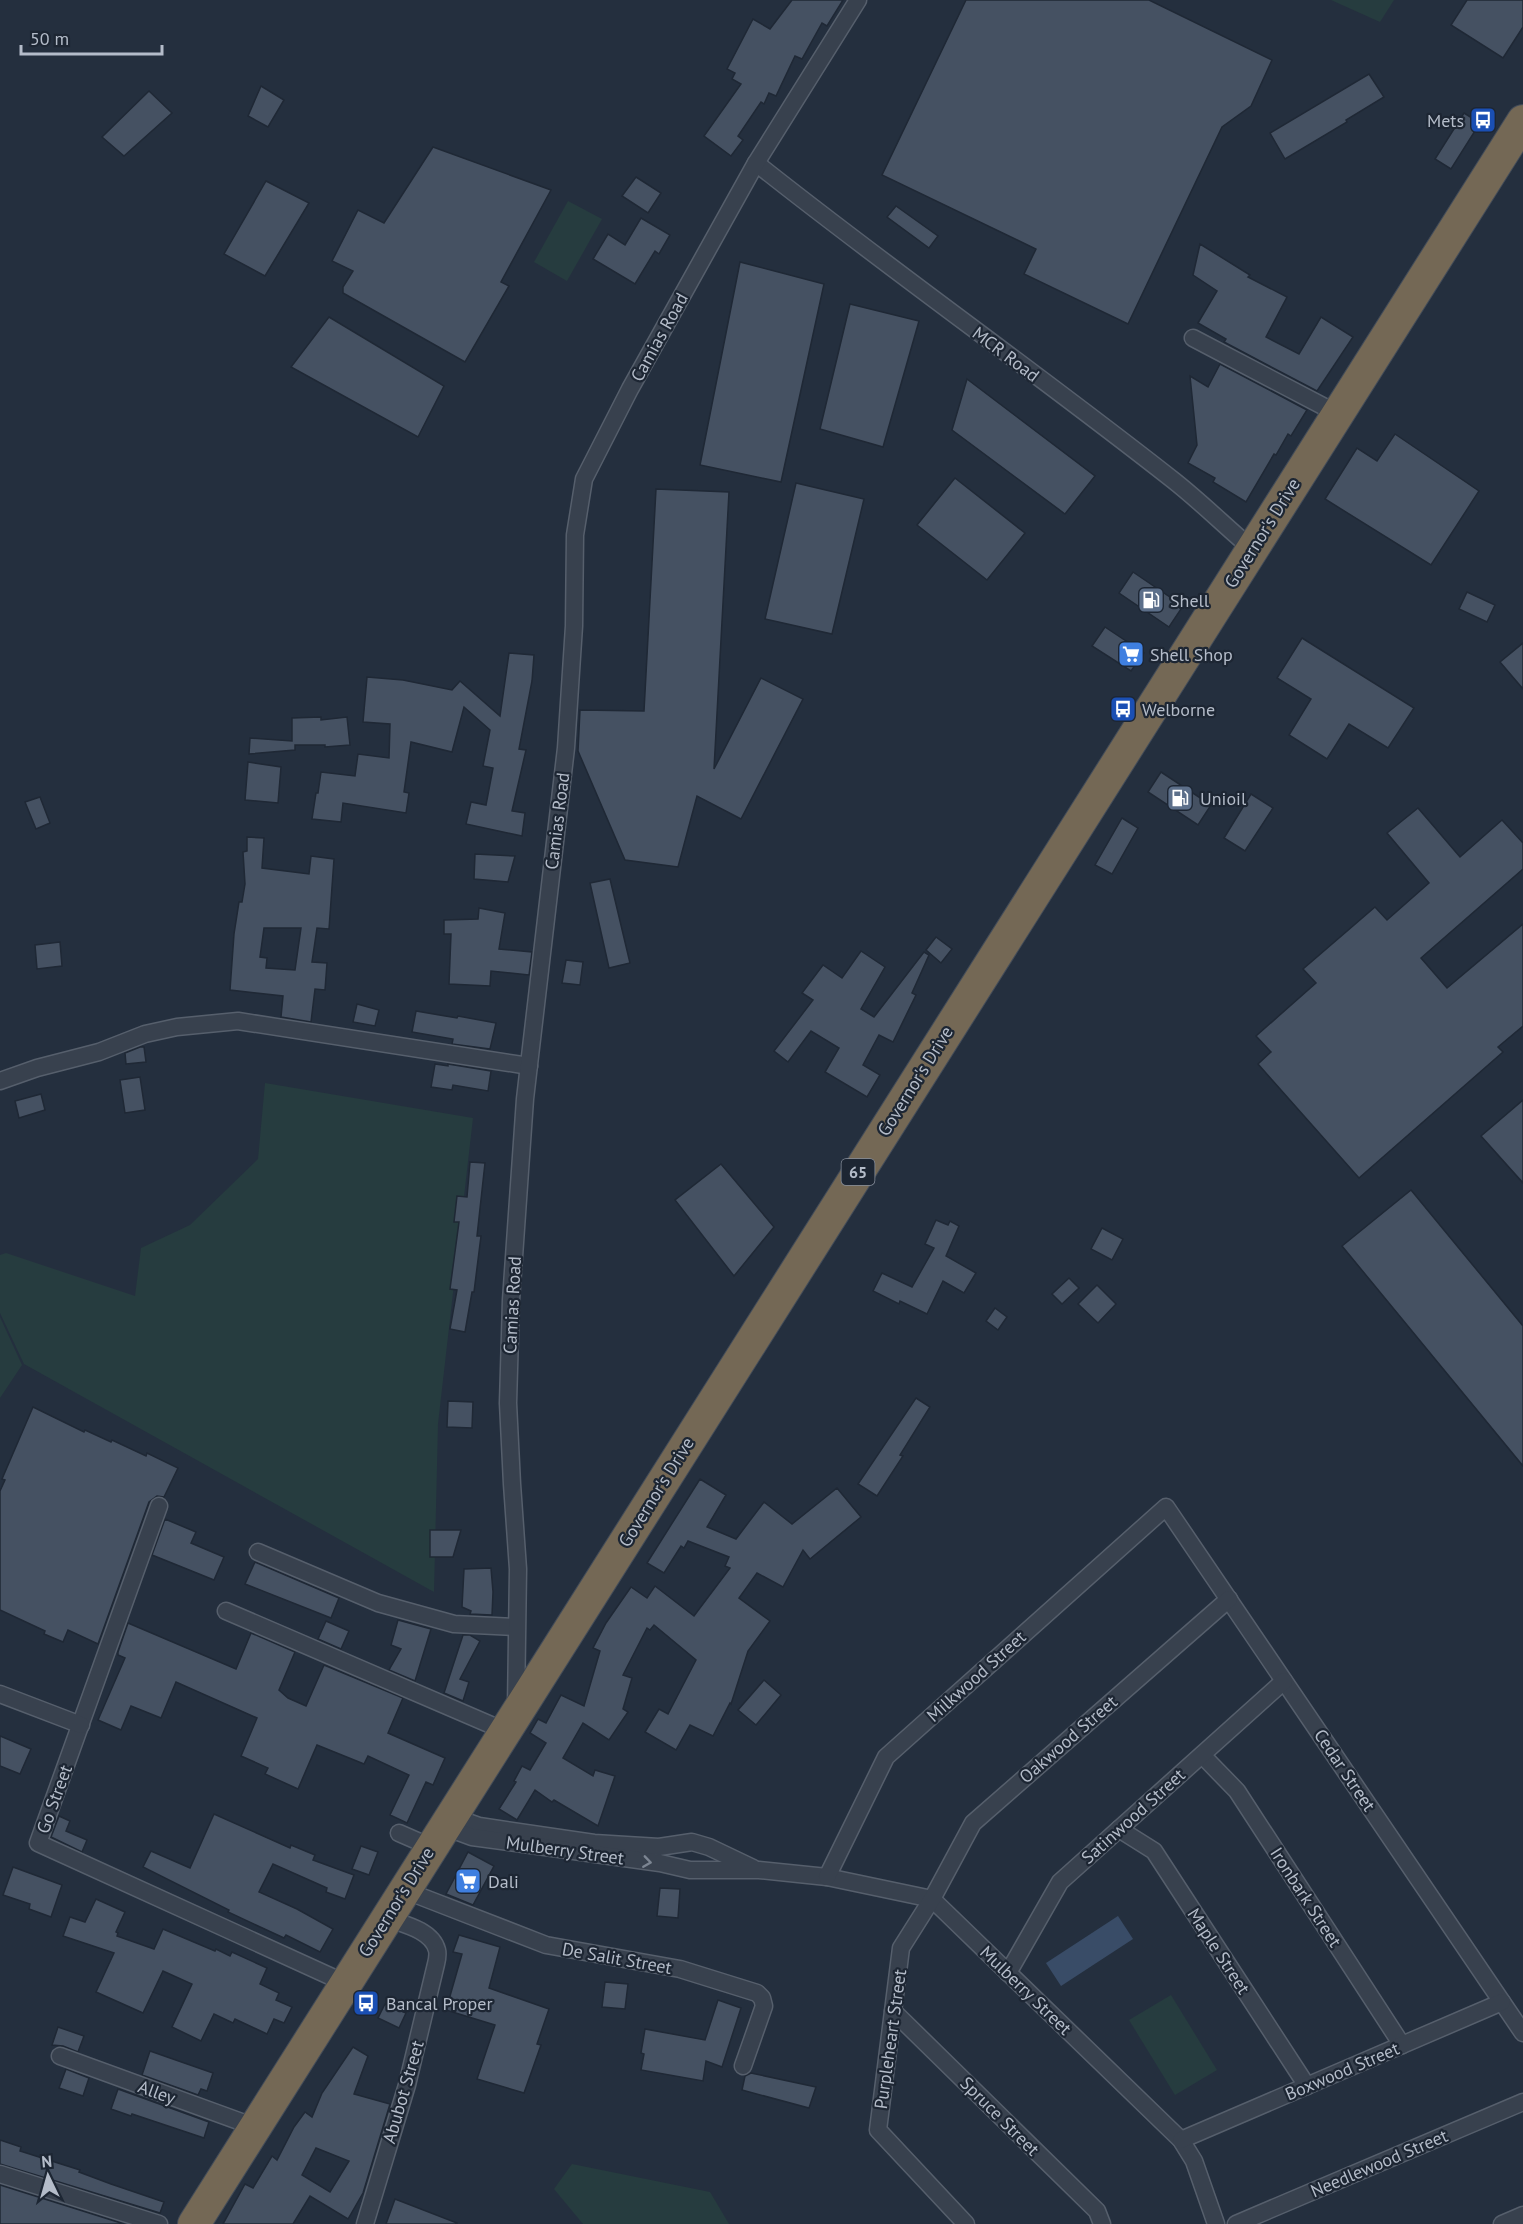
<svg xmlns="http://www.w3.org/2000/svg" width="1523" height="2224" viewBox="0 0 1523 2224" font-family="'PT Sans',sans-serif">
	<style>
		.green { fill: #263c3f }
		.water { fill: #394c67 }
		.building { fill: #455162; stroke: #1f2835; stroke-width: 1.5; fill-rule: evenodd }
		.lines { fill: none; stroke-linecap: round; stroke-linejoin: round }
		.street-casing { stroke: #565f6c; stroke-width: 19 }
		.highway-casing { stroke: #434c59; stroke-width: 34 }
		.street { stroke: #38414e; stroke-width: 16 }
		.highway { stroke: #746855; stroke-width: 32 }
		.oneway { stroke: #7c8592 }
		.labels { text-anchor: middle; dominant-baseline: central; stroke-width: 4.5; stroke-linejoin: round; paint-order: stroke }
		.shield { fill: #1d2633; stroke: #878f9c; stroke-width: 1.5 }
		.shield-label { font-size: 16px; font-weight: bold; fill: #b4bcc9 }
		.poi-label { font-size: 18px; fill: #b4bcc9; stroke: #1d2633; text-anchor: start }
		.street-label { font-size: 18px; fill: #b4bcc9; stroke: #1d2633 }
	</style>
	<rect width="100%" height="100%" fill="#242f3e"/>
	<!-- green -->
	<g class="green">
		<polygon points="1331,0 1394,0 1380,22"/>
		<polygon points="568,201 602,219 567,281 534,262"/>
		<polygon points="265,1083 473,1118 438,1424 434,1592 24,1364 0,1313 0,1255 6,1253 135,1296 141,1248 190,1225 258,1159"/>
		<polygon points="0,1317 22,1365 0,1398"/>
		<polygon points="1171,1995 1217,2070 1175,2095 1129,2020"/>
		<polygon points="572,2164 710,2192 729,2224 583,2224 554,2189"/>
	</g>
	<!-- water -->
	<polygon class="water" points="1118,1916 1133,1939 1061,1986 1046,1963"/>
	<!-- building -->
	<g class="building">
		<polygon points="792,0 843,0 827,26 822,23 802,59 795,56 776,96 769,93 764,104 761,102 738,136 743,140 731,156 704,136 741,84 732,79 735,73 727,69 753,19 770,29"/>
		<polygon points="966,0 1149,0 1272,60 1251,106 1222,127 1128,324 1024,274 1036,249 882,175"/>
		<polygon points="1467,0 1523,0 1523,27 1503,58 1451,25"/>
		<polygon points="1369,74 1384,97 1346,120 1347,122 1285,159 1270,133"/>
		<polygon points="261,86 284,100 268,127 248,116"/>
		<polygon points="149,91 172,113 124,156 102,137"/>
		<polygon points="1464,113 1480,123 1451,169 1435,159"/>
		<polygon points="433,147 551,190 501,282 509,286 465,362 343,293 343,287 353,271 332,261 358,210 384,223"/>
		<polygon points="636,177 661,193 648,213 622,196"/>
		<polygon points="266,181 309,203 265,276 224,254"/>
		<polygon points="896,206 938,236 929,248 887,217"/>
		<polygon points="641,218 670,235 659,254 655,251 635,284 593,259 608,234 625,245"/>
		<polygon points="1200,244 1250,275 1248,277 1287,297 1266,337 1299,354 1321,317 1353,337 1317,391 1224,342 1226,339 1198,323 1217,291 1193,275"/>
		<polygon points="740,262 824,284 781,482 700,465"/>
		<polygon points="850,304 919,321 883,447 820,429"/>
		<polygon points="329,317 444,386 418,437 291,367"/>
		<polygon points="1220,364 1307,410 1291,436 1288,434 1276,455 1274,454 1246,502 1213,482 1215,478 1188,463 1197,445 1190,376 1208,387"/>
		<polygon points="967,379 1095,476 1065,514 952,430"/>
		<polygon points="1395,434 1479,491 1431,565 1325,499 1357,448 1377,461"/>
		<polygon points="955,478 1025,533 987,580 917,525"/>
		<polygon points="796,483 864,499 832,634 765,619"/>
		<polygon points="656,489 729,492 714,769 761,678 803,699 741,819 697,796 678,867 625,860 578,751 580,710 644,711"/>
		<polygon points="1133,572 1183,606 1169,627 1119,593"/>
		<polygon points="1467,592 1495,605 1487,622 1459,609"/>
		<polygon points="1105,627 1144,653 1131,671 1092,646"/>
		<polygon points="1302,638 1414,708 1388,748 1349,724 1327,759 1289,735 1311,699 1277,678"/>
		<polygon points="1523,643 1523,689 1500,662"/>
		<polygon points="509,653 534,655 532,681 519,749 526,750 512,811 525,813 522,836 466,824 471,802 486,805 493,768 483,766 490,730 464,707 452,752 411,742 404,792 409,793 406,813 343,803 341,822 312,819 316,793 318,793 321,772 355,776 358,754 389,758 390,724 363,722 367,677 403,680 452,690 460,681 500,716"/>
		<polygon points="321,717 321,720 347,717 350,745 325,747 325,745 295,745 295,750 249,754 250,738 292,741 292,718"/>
		<polygon points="248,762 281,767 278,803 245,800"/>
		<polygon points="1161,772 1211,805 1198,825 1148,792"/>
		<polygon points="1251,794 1273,808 1245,851 1224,838"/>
		<polygon points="40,797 50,823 36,829 25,802"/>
		<polygon points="1418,808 1460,857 1502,820 1523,843 1523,869 1421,958 1447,988 1523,924 1523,1026 1498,1047 1503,1052 1359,1178 1258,1064 1271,1052 1256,1036 1316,983 1303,969 1375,907 1387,920 1429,883 1387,833"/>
		<polygon points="1122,818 1138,828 1112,874 1095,865"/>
		<path d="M247,837L264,838L262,868L309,874L311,856L334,859L329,929L317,928L312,962L327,963L325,990L315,989L311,1022L281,1017L283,996L230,990L234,934L239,902H242L245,884L243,852L247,851ZM264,928H301L295,970L266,968L267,958L260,957Z"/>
		<polygon points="475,854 515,856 508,882 474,879"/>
		<polygon points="610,879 630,963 609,968 590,883"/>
		<polygon points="479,908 505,913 499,949 532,952 529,975 491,971 490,986 449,984 451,934 444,934 444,920 478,919"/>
		<polygon points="936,937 952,949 941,963 926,950"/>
		<polygon points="60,942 62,966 37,969 35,945"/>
		<polygon points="861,951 885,967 861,1009 874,1017 924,952 929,955 912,993 916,995 893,1042 879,1035 863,1065 880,1075 867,1097 825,1072 839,1048 811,1031 788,1062 774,1051 813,1000 802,993 823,965 842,978"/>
		<polygon points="566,960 583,962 580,985 562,983"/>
		<polygon points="357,1004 379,1010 375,1026 353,1022"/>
		<polygon points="416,1011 457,1018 458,1016 496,1023 490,1049 452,1044 453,1039 412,1032"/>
		<polygon points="140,1047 144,1047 146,1062 126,1064 125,1053"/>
		<polygon points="435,1064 448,1066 448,1064 491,1071 488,1091 453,1085 452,1090 431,1087"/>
		<polygon points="140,1077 145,1110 125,1113 120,1080"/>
		<polygon points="41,1094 45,1110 19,1118 15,1101"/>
		<polygon points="1523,1100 1523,1183 1481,1136"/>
		<polygon points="470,1162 485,1163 477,1236 481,1236 474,1292 472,1292 465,1332 450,1329 457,1290 450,1289 459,1222 454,1222 457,1196 467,1197"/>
		<polygon points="721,1164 774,1227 734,1276 675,1200"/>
		<polygon points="1411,1190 1523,1326 1523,1466 1342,1246"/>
		<polygon points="936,1220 948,1225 950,1221 959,1226 946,1256 976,1273 964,1293 943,1281 927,1314 900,1301 899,1304 873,1291 882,1273 912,1287 934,1248 925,1244"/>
		<polygon points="1102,1228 1123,1239 1112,1260 1091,1249"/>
		<polygon points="1069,1278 1079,1288 1062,1304 1052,1294"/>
		<polygon points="1097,1285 1116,1304 1098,1323 1078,1304"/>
		<polygon points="995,1308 1007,1317 998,1330 986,1321"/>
		<polygon points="916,1398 930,1407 900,1455 903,1456 877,1496 858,1484"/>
		<polygon points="448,1401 473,1402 472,1428 447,1427"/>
		<polygon points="33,1407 84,1432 85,1430 111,1442 112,1440 146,1456 147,1453 178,1468 164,1497 157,1496 149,1502 98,1644 68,1630 63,1642 44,1634 45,1631 0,1610 0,1491 5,1480 2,1479"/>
		<polygon points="700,1479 726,1495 707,1527 736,1539 764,1502 792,1524 837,1488 861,1517 810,1559 803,1550 783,1587 757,1573 739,1598 770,1621 748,1651 731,1704 730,1703 713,1736 690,1725 676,1750 645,1732 659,1709 668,1714 696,1660 654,1625 650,1630 647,1628 623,1675 632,1678 623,1709 628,1712 609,1740 583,1723 563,1758 593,1776 595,1770 615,1776 598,1826 554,1800 552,1802 535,1790 517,1820 499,1809 516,1782 514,1781 522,1766 530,1770 546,1743 530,1733 538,1719 546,1723 561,1695 584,1706 600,1651 593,1648 606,1623 631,1587 647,1598 655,1586 694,1616 730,1568 725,1566 729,1557 688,1541 684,1548 681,1546 664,1573 647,1563"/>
		<polygon points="165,1519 196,1532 191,1543 224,1557 214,1580 152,1555"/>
		<polygon points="430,1530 461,1530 453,1557 430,1557"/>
		<polygon points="255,1562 339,1598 331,1618 245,1584"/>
		<polygon points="491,1568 493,1592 492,1615 470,1614 471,1611 462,1607 464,1569"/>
		<polygon points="398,1620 431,1629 415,1681 389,1670 401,1649 391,1645"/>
		<polygon points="326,1621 349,1631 341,1649 318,1639"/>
		<polygon points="128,1623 236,1669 251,1633 295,1652 279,1690 288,1698 306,1706 324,1665 403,1698 388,1733 445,1758 433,1785 426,1782 407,1823 390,1815 409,1775 368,1756 364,1764 317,1745 298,1789 265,1774 268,1768 241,1756 257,1718 176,1682 161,1718 131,1706 121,1730 98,1720 125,1658 118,1655 118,1652"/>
		<polygon points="463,1635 470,1635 480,1641 460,1679 469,1682 463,1701 444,1693"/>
		<polygon points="764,1680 781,1695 756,1725 738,1710"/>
		<polygon points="0,1736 31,1749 20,1774 0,1766"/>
		<polygon points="214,1814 290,1848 291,1845 315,1855 313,1860 354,1875 345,1899 326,1892 327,1888 273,1864 259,1892 297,1909 333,1929 320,1952 286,1935 284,1938 228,1912 229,1910 143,1867 151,1851 190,1868"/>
		<polygon points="59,1816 70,1821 66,1831 87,1840 82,1852 51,1837"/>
		<polygon points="361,1846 378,1852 369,1875 352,1869"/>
		<polygon points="468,1852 494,1866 473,1905 446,1894"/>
		<polygon points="13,1867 62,1885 51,1917 29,1909 30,1904 3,1895"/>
		<polygon points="660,1888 680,1889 678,1918 657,1916"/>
		<polygon points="96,1899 125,1912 116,1932 118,1933 117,1936 154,1949 163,1929 215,1951 216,1949 230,1956 232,1952 267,1968 260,1984 279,1993 276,2000 292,2007 284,2023 274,2019 267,2034 235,2019 233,2023 214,2014 201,2041 172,2027 192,1984 163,1971 143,2013 96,1992 114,1953 63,1936 70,1917 85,1922"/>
		<polygon points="459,1935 500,1947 489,1988 549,2009 537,2044 541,2045 524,2093 477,2079 495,2025 446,2010 462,1954 453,1952"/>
		<polygon points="605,1982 628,1984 625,2009 602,2007"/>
		<polygon points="718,2000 741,2008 722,2067 706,2061 703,2081 641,2070 644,2054 641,2053 645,2029 705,2040"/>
		<polygon points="385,2004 406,2013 399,2028 378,2018"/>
		<polygon points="58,2027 84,2036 78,2052 63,2046 52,2045"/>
		<path d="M353,2047L368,2056L354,2094L390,2104L363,2193L348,2219L310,2196L293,2224H223L245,2184L253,2188L272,2156L277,2160L294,2127L305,2112L312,2117L322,2093ZM316,2148L349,2161L330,2192L302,2175Z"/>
		<polygon points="150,2051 213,2073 207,2091 201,2089 198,2095 142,2075"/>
		<polygon points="66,2069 89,2078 83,2096 59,2088"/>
		<polygon points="751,2073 816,2087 809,2108 742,2090 745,2076"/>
		<polygon points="118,2089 209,2122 204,2138 132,2114 131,2116 111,2109"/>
		<polygon points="0,2140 21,2147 20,2151 80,2170 79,2172 111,2184 164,2202 160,2213 0,2164"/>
		<polygon points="0,2185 124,2224 0,2224"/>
		<polygon points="395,2199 457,2223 457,2224 386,2224"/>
	</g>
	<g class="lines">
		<defs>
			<g id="street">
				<path d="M756,163C893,272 1036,372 1173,480C1201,502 1226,527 1252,549"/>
				<polyline points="1193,338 1338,414"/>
				<polyline points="0,1081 37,1068 99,1052 145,1034 177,1027 238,1021 529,1066"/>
				<polyline points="159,1506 38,1843 345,1983"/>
				<polyline points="258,1552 378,1603 454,1624 516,1627"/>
				<polyline points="226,1611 505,1731"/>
				<polyline points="0,1694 81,1725"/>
				<polyline points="516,1707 518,1569 512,1484 508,1403 511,1300 525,1099 566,748 574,626 575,535 584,479 630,389 756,163 858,0"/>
				<polyline points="1202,1755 1237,1791 1402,2045"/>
				<polyline points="451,1816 479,1826 594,1843 659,1847 692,1842 709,1847 753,1868"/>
				<polyline points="445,1827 472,1837 660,1863 690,1870 759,1870 827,1877 932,1899 1181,2140 1194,2161 1216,2224"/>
				<polyline points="1119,1829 1154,1851 1307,2086"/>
				<polyline points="399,1833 431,1847"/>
				<polyline points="827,1877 886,1757 1166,1507 1523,2033"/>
				<polyline points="404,1890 546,1945 680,1969 757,1993 762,1998 764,2006 743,2066"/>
				<polyline points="1008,1973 1060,1882 1284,1681"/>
				<polyline points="893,2011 1097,2211 1102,2224"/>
				<polyline points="60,2056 255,2127"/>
				<polyline points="1181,2140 1502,2002"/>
				<polyline points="0,2174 159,2224"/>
				<path d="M365,2224L407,2085L436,1964C437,1960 438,1954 437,1950C432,1930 403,1924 386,1918"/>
				<polyline points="966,2224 878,2130 901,1948 932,1899 973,1823 1229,1599"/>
				<polyline points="1236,2224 1523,2102"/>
				<polyline points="1502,2224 1523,2215"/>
			</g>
			<polyline id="highway" points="194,2224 1523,121"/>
		</defs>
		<!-- street casing -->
		<use href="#street" class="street-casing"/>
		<!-- highway casing -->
		<use href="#highway" class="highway-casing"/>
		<!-- street -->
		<use href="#street" class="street"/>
		<!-- highway -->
		<use href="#highway" class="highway"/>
	</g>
	<!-- one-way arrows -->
	<defs><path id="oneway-chevron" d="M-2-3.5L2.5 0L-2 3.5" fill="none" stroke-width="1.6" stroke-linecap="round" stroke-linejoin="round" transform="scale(1.5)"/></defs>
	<use class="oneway" href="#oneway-chevron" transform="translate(647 1862) rotate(8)"/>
	<!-- icons -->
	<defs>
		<symbol id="bus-square" viewBox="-11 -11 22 22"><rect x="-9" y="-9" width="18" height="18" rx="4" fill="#1a4fb4" stroke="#1d2633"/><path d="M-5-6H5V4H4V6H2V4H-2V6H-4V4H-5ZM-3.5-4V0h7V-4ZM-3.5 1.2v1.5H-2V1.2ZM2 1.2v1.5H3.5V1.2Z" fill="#fff"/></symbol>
		<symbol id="fuel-square" viewBox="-11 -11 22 22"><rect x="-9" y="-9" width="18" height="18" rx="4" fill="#5c6f8a" stroke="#1d2633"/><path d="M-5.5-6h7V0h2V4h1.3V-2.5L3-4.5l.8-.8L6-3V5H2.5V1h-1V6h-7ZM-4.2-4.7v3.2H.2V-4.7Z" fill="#fff"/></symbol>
		<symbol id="supermarket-square" viewBox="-11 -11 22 22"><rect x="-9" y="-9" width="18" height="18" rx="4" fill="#3f7fe0" stroke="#1d2633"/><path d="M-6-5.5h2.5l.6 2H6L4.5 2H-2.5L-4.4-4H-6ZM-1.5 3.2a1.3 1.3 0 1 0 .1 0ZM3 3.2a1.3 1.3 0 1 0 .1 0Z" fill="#fff"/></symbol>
	</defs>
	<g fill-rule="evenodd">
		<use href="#bus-square" x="1468" y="105" width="30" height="30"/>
		<use href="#fuel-square" x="1136" y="585" width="30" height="30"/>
		<use href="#supermarket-square" x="1116" y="639" width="30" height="30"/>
		<use href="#bus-square" x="1108" y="694" width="30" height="30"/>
		<use href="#fuel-square" x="1165" y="783" width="30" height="30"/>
		<use href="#supermarket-square" x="453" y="1866" width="30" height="30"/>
		<use href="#bus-square" x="351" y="1988" width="30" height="30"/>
	</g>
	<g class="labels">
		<!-- shield labels -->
		<rect class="shield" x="841.5" y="1159" width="33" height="26" rx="4.5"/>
		<g class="shield-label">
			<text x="858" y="1172">65</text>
		</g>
		<!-- poi labels -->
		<g class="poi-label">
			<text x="1464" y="120" text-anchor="end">Mets</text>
			<text x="1170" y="600">Shell</text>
			<text x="1150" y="654">Shell Shop</text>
			<text x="1142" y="709">Welborne</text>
			<text x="1200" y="798">Unioil</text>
			<text x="488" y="1881">Dali</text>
			<text x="386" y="2003">Bancal Proper</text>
		</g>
		<!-- street labels -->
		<g class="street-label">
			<text transform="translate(659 337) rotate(-61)">Camias Road</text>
			<text transform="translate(1006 354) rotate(37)">MCR Road</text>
			<text transform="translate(1262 533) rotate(-58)">Governor's Drive</text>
			<text transform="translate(557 821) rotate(-83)">Camias Road</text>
			<text transform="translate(915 1081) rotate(-58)">Governor's Drive</text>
			<text transform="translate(512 1305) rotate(-87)">Camias Road</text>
			<text transform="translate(656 1492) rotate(-58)">Governor's Drive</text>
			<text transform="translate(976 1676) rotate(-42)">Milkwood Street</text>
			<text transform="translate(1068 1739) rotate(-41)">Oakwood Street</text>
			<text transform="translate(1345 1770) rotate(56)">Cedar Street</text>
			<text transform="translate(54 1799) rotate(-70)">Go Street</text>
			<text transform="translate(1133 1816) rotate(-42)">Satinwood Street</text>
			<text transform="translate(565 1850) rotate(8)">Mulberry Street</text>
			<text transform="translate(1306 1897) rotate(57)">Ironbark Street</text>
			<text transform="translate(396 1902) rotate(-58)">Governor's Drive</text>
			<text transform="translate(1219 1951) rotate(57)">Maple Street</text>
			<text transform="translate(617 1958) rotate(10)">De Salit Street</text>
			<text transform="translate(1026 1990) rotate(44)">Mulberry Street</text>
			<text transform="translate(890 2039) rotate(-82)">Purpleheart Street</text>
			<text transform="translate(1342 2071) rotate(-23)">Boxwood Street</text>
			<text transform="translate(157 2092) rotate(20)">Alley</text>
			<text transform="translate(403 2092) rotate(-74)">Abubot Street</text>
			<text transform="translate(1000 2116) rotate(45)">Spruce Street</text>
			<text transform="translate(1379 2163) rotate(-23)">Needlewood Street</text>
		</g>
	</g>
	<!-- north arrow -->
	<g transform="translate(48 2176) rotate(355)" stroke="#1d2633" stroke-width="4.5" paint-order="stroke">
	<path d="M0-4.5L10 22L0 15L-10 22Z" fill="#b4bcc9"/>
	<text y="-9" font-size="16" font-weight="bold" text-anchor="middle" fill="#b4bcc9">N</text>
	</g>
	<!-- scale -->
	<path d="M21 45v9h141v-9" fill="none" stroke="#b4bcc9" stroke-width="3"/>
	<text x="30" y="45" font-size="18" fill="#b4bcc9" stroke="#1d2633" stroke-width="4.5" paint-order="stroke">50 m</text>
</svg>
